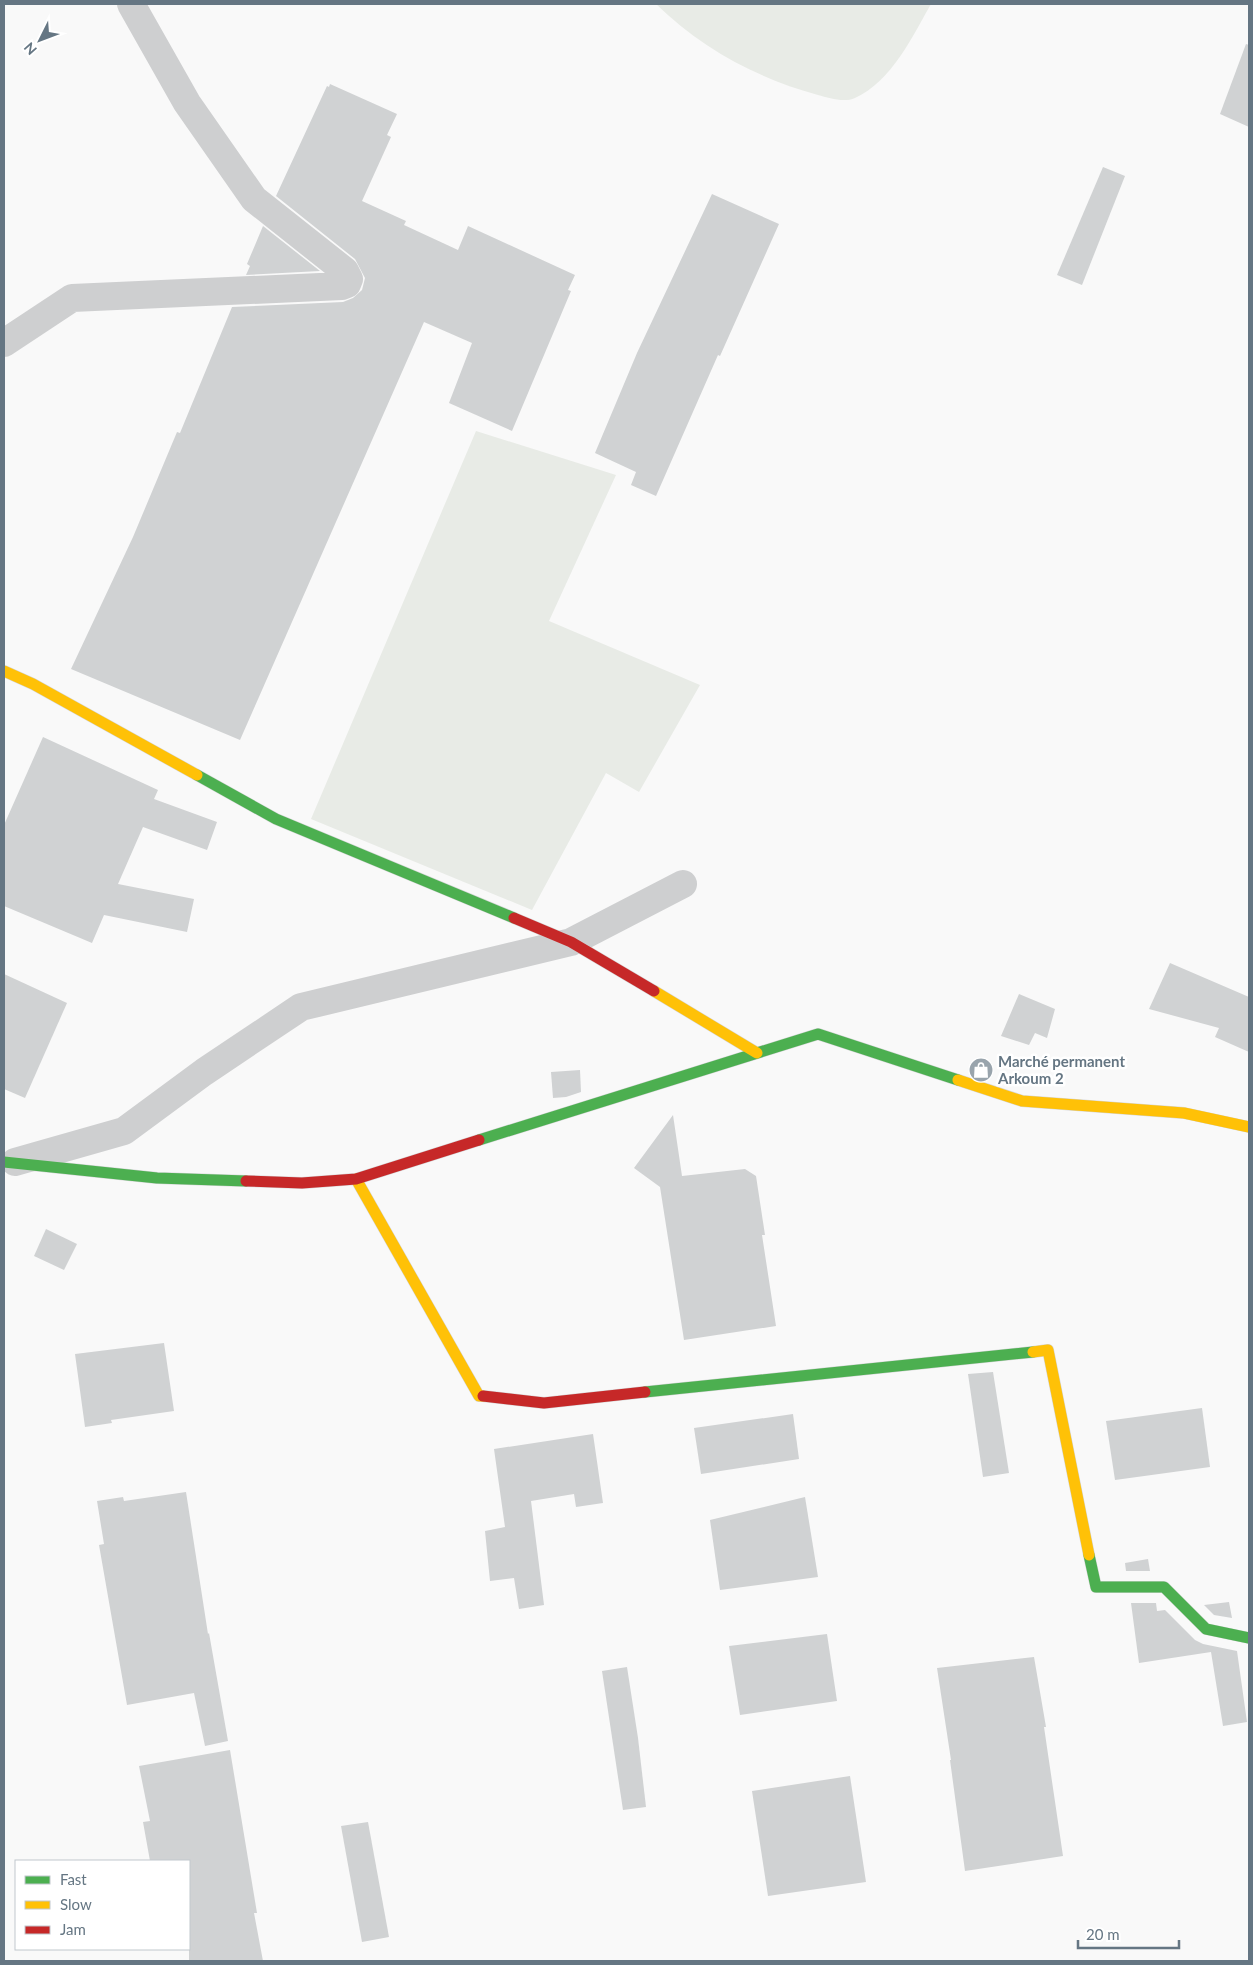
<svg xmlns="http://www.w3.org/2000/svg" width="1253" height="1965" viewBox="0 0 1253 1965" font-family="Lato,sans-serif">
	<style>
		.green { fill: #e8ebe6 }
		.building { fill: #d0d2d3 }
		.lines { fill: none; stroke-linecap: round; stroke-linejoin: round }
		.fast-casing { stroke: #d5d6d7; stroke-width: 12 }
		.slow-casing { stroke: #d5d6d7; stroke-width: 12 }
		.jam-casing { stroke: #d5d6d7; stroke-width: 12 }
		.street { stroke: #cecfd0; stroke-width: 28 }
		.fast { stroke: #4caf50; stroke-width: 11 }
		.slow { stroke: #ffc107; stroke-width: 11 }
		.jam { stroke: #c62828; stroke-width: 11 }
		.labels { text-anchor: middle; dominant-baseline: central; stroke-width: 5; stroke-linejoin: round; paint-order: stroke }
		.poi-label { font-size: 15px; font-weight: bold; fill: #657683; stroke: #fff; text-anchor: start }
	</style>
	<rect width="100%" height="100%" fill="#f9f9f9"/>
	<!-- green -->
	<g class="green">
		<path d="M656,4H931C912,37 892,81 855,98C844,103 829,98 818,95C757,78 702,49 656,4Z"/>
		<polygon points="476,431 616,475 549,621 700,685 639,792 606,773 532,910 311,819"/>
	</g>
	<!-- building -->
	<g class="building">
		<polygon points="1246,44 1249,45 1249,127 1220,114"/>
		<polygon points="330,84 397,114 387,135 391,137 362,201 406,221 404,225 458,250 468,226 575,275 568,290 571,291 512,431 449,403 472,343 424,322 240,740 71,669 133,537 177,432 180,433 232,307 343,302 353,298 362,290 365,278 355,259 276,196 327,86 329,87"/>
		<polygon points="1103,167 1125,176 1082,285 1057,275"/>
		<polygon points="712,194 779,224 720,356 718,355 656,496 631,485 636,472 595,453 637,353"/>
		<polygon points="263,226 320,271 246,275 250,266 247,264"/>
		<polygon points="43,737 158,790 154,799 217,822 207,850 143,827 118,884 194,899 187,932 104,915 92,943 4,906 4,825"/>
		<polygon points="1170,963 1249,997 1249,1052 1215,1037 1219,1028 1149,1009"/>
		<polygon points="4,974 67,1003 25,1098 4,1089"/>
		<polygon points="1019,994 1055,1009 1047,1038 1035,1033 1029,1045 1001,1036"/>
		<polygon points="580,1070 581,1092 566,1097 553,1098 551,1072"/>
		<polygon points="673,1115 682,1176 745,1169 756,1176 765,1235 762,1235 776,1326 684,1340 660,1187 634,1168"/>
		<polygon points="46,1229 77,1244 64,1270 34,1256"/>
		<polygon points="164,1343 174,1411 111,1420 112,1423 85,1427 75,1354"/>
		<polygon points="993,1372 1009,1473 983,1477 968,1374"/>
		<polygon points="1202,1408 1210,1467 1115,1480 1106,1421"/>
		<polygon points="793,1414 799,1459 701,1474 694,1428"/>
		<polygon points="593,1434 603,1503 576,1507 574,1494 531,1501 544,1605 519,1609 514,1578 490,1581 485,1531 505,1527 494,1449"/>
		<polygon points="186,1492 208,1634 209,1633 228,1741 205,1746 194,1693 127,1705 99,1545 104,1544 97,1501 123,1497 124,1501"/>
		<polygon points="805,1497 818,1577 720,1590 710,1520"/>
		<polygon points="1148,1559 1150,1571 1126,1571 1125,1563"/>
		<polygon points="1229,1602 1232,1618 1214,1615 1204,1605"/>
		<polygon points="1131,1603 1156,1603 1157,1611 1165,1610 1195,1640 1203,1644 1237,1651 1247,1722 1223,1726 1211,1652 1139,1663"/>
		<polygon points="827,1634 837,1701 740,1715 729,1646"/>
		<polygon points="1034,1657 1046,1727 1044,1727 1063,1856 965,1871 950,1760 951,1760 937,1668"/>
		<polygon points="627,1667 638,1738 646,1807 623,1810 602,1671"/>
		<polygon points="230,1750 257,1913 254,1913 263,1961 189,1961 189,1861 150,1861 143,1822 150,1821 139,1766"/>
		<polygon points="850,1776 866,1882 768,1896 752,1791"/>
		<polygon points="368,1822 389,1937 362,1942 341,1826"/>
	</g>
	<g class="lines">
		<defs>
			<g id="fast">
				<polyline points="197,775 276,819 514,918"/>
				<polyline points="479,1140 818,1034 958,1080"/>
				<polyline points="4,1162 157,1178 246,1181"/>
				<polyline points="645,1392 1033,1352"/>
				<polyline points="1089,1555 1096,1587 1164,1587 1206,1629 1249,1638"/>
			</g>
			<g id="slow">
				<polyline points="4,671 33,684 197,775"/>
				<polyline points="654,991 757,1053"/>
				<polyline points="958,1080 1022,1101 1184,1113 1249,1127"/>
				<polyline points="356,1179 479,1396 483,1396"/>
				<polyline points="1033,1352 1048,1350 1089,1555"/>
			</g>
			<g id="jam">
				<polyline points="514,918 571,942 654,991"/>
				<polyline points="246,1181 302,1183 356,1179 479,1140"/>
				<polyline points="483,1396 544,1403 645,1392"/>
			</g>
		</defs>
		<!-- fast casing -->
		<use href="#fast" class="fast-casing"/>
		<!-- slow casing -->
		<use href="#slow" class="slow-casing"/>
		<!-- jam casing -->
		<use href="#jam" class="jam-casing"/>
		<!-- street -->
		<g class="street">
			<polyline points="4,343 72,298 342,286 347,284 349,279 345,271 254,199 187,103 131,4"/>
			<polyline points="15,1162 124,1131 204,1072 301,1007 571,942 683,884"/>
		</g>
		<!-- fast -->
		<use href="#fast" class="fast"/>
		<!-- slow -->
		<use href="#slow" class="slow"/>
		<!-- jam -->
		<use href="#jam" class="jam"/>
	</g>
	<!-- icons -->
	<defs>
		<symbol id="shop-disc" viewBox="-11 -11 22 22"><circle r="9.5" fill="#99a4ac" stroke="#fff"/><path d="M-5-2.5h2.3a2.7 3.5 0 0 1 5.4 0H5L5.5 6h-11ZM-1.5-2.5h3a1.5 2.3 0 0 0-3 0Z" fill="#fff"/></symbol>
	</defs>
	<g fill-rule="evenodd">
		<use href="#shop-disc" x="967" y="1056" width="28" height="28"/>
	</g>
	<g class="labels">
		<!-- poi labels -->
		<g class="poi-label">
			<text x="998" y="1061">Marché permanent<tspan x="998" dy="17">Arkoum 2</tspan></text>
		</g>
	</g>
	<!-- border -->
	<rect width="1253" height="1965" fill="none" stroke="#657683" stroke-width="10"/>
	<!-- legend -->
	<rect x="15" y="1860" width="175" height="90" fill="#ffffff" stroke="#c1c8cd"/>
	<rect x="25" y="1876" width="25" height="8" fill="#4caf50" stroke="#c1c8cd"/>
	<text x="60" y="1885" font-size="15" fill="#657683">Fast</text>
	<rect x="25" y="1901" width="25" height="8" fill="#ffc107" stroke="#c1c8cd"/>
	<text x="60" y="1910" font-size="15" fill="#657683">Slow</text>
	<rect x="25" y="1926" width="25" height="8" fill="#c62828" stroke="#c1c8cd"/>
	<text x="60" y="1935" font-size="15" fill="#657683">Jam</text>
	<!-- north arrow -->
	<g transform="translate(40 40) rotate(228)" stroke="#ffffff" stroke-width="4" paint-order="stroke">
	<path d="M0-4L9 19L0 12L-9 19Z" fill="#657683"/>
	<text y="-8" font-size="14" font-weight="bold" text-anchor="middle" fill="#657683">N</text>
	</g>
	<!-- scale -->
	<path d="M1078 1940v8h101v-8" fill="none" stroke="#657683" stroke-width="2.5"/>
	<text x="1086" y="1940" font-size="15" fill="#657683" stroke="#ffffff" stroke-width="4" paint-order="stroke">20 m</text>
</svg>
